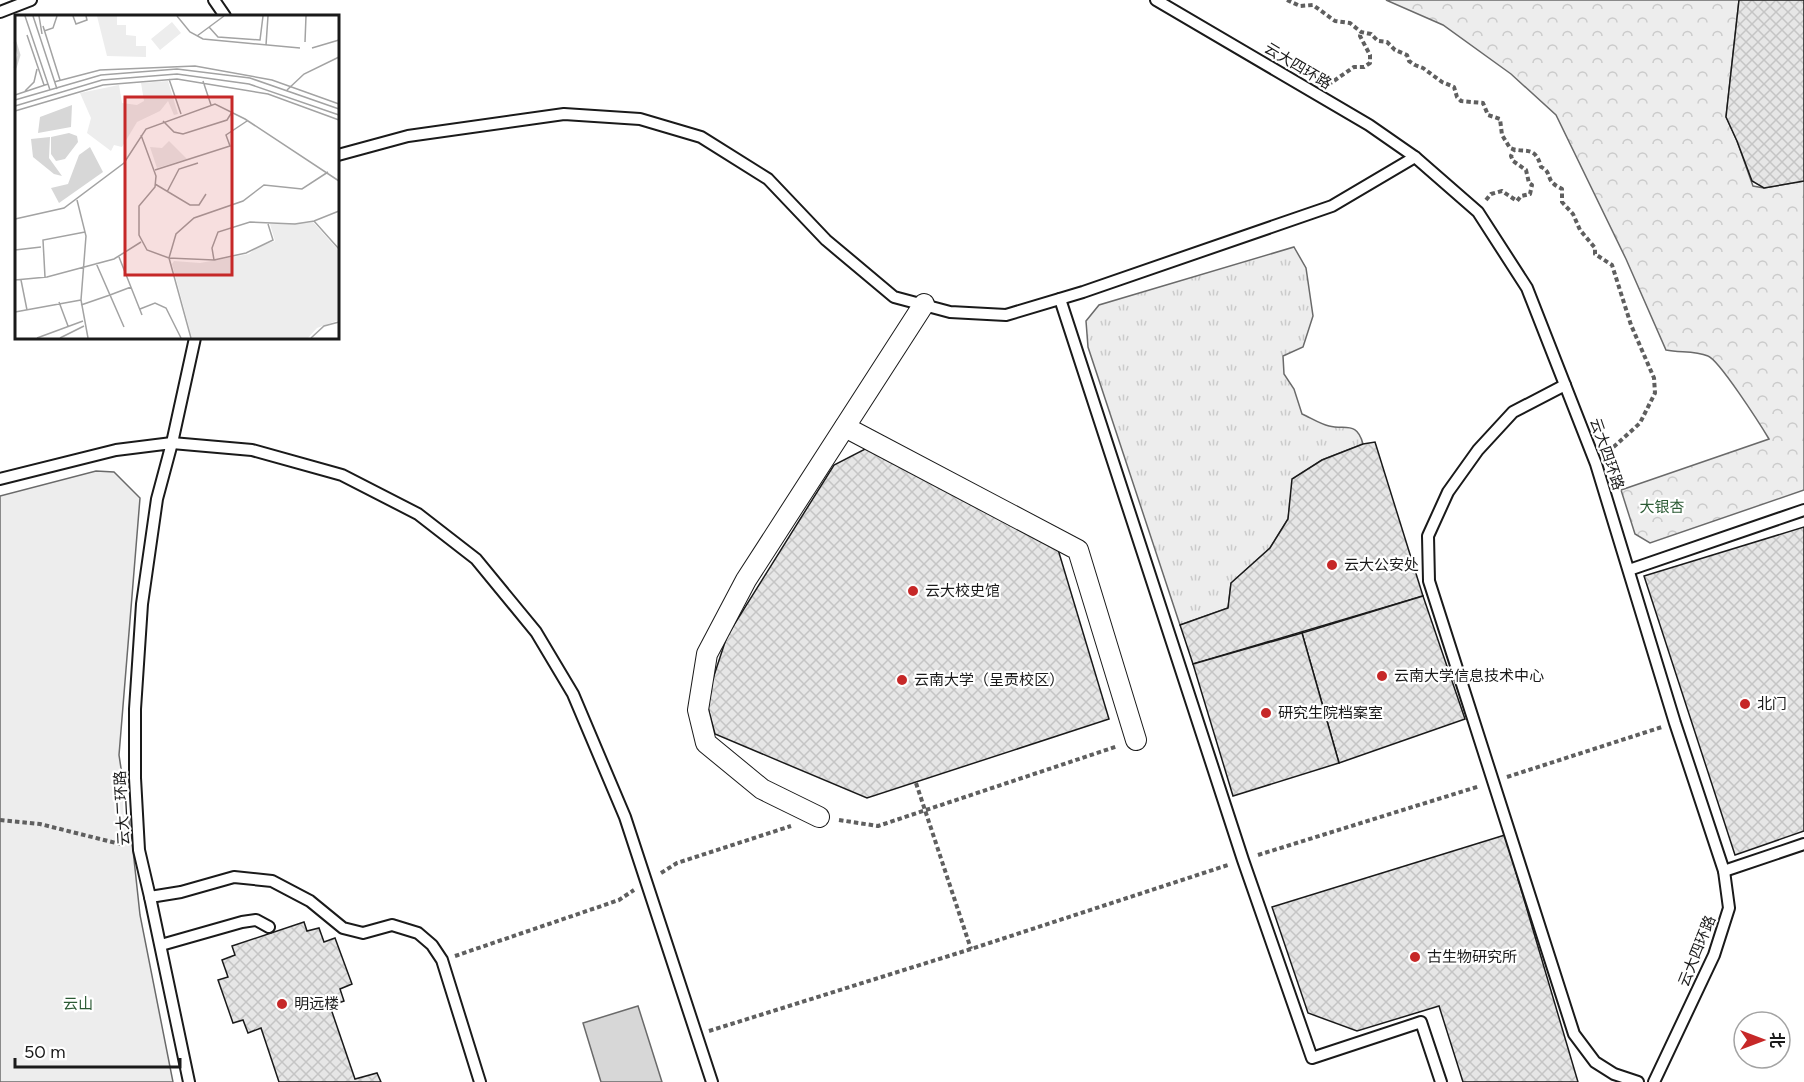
<svg xmlns="http://www.w3.org/2000/svg" width="1804" height="1082" viewBox="0 0 1804 1082" font-family="Figtree,'Noto Sans SC',sans-serif">
	<style>
		.grass { fill: url(#grass-tufts); stroke: #6a6a6a; stroke-width: 1.5 }
		.forest { fill: url(#forest-crowns); stroke: #6a6a6a; stroke-width: 1.5 }
		.built { fill: #ededed; stroke: #6a6a6a; stroke-width: 1.5 }
		.water { fill: #d7d7d7; stroke: #6a6a6a; stroke-width: 1.5 }
		.building { fill: url(#building-cross-hatch); stroke: #1a1a1a; stroke-width: 1.5 }
		.lines { fill: none; stroke-linecap: round; stroke-linejoin: round }
		.service-casing { stroke: #1a1a1a; stroke-width: 14 }
		.minor-casing { stroke: #1a1a1a; stroke-width: 22 }
		.path { stroke: #5f5f5f; stroke-width: 4; stroke-dasharray: 4.5 3; stroke-linecap: butt }
		.service { stroke: #fff; stroke-width: 10 }
		.minor { stroke: #fff; stroke-width: 20 }
		.poi-dot { fill: #c62828; stroke: #fff; stroke-width: 2 }
		.labels { text-anchor: middle; dominant-baseline: central; stroke-width: 4.5; stroke-linejoin: round; paint-order: stroke }
		.street-label { font-size: 15px; fill: #1a1a1a; stroke: #fff }
		.park-label { font-size: 15px; fill: #2b5a34; stroke: #fff }
		.poi-label { font-size: 15px; fill: #1a1a1a; stroke: #fff; text-anchor: start }
		.inset-river { fill: none; stroke: #d7d7d7; stroke-width: 3 }
		.inset-road { fill: none; stroke: #a3a3a3; stroke-width: 1.5 }
		.view { fill: #c62828; fill-opacity: 0.15; stroke: #c62828; stroke-width: 3 }
		.inset-edge { fill: none; stroke: #1a1a1a; stroke-width: 3 }
	</style>
	<defs>
		<pattern id="grass-tufts" width="24" height="20" patternUnits="userSpaceOnUse" patternTransform="scale(1.5)"><rect width="24" height="20" fill="#ededed"/><path d="M3 7l-1-3M5 7V3M7 7l1-3M15 17l-1-3M17 17v-4M19 17l1-3" fill="none" stroke="#cbcbcb"/></pattern>
		<pattern id="forest-crowns" width="20" height="18" patternUnits="userSpaceOnUse" patternTransform="scale(1.5)"><rect width="20" height="18" fill="#ededed"/><path d="M2 6a3 3 0 1 1 6 0M12 15a3 3 0 1 1 6 0" fill="none" stroke="#cbcbcb"/></pattern>
		<pattern id="building-cross-hatch" width="8" height="8" patternUnits="userSpaceOnUse" patternTransform="scale(1.5)"><rect width="8" height="8" fill="#e6e6e6"/><path d="M0 0l8 8M0 8l8-8" fill="none" stroke="#c5c5c5"/></pattern>
	</defs>
	<rect width="100%" height="100%" fill="#fff"/>
	<!-- grass -->
	<path class="grass" d="M1294,247L1306,268L1313,316L1303,347L1283,356L1284,374L1294,389L1302,414C1311,418 1320,424 1329,426C1346,430 1357,421 1363,444L1322,460L1293,479L1288,519L1270,548L1231,583L1228,608L1180,625L1088,347L1086,321L1099,305Z"/>
	<!-- forest -->
	<path class="forest" d="M1386,0H1739L1726,117L1737,141L1753,186L1764,188L1804,181V490L1650,543L1635,534L1621,490L1769,439C1760,424 1719,360 1708,356C1694,350 1680,353 1666,350L1626,259L1556,115L1511,74L1443,25Z"/>
	<!-- built -->
	<polygon class="built" points="96,471 114,472 140,498 119,755 132,841 140,915 173,1082 0,1082 0,496"/>
	<!-- water -->
	<polygon class="water" points="638,1006 662,1082 601,1082 583,1023"/>
	<!-- building -->
	<g class="building">
		<polygon points="1739,0 1804,0 1804,181 1764,188 1752,181 1737,141 1726,117"/>
		<polygon points="1375,442 1423,596 1193,664 1180,625 1228,608 1231,583 1270,548 1288,519 1292,479 1322,460 1363,444"/>
		<polygon points="867,448 1057,546 1109,719 867,798 715,734 706,700 727,636 834,465"/>
		<polygon points="1804,527 1804,831 1735,855 1644,576"/>
		<polygon points="1423,596 1465,719 1339,763 1302,633"/>
		<polygon points="1302,633 1339,763 1233,796 1193,664"/>
		<polygon points="1505,835 1578,1082 1463,1082 1439,1006 1357,1031 1308,1013 1272,907"/>
		<polygon points="304,922 307,931 319,928 324,942 335,938 352,984 340,989 344,1001 330,1006 355,1079 377,1073 381,1082 279,1082 261,1028 248,1033 243,1020 233,1023 218,980 228,977 222,960 235,955 232,946"/>
	</g>
	<g class="lines">
		<defs>
			<g id="service">
				<polyline points="214,0 225,16"/>
				<polyline points="1156,0 1369,125 1415,157 1478,212 1527,288 1596,464 1675,723 1724,871 1729,908 1714,955 1654,1082"/>
				<polyline points="0,12 31,0"/>
				<polyline points="338,155 408,136 564,114 640,119 701,137 768,179 826,240 894,297 950,312 1006,315 1083,292 1332,206 1415,157"/>
				<polyline points="1060,299 1243,860 1312,1058 1421,1022 1441,1082"/>
				<polyline points="195,338 172,443 252,450 342,475 418,514 476,559 536,632 573,694 625,817 712,1082"/>
				<polyline points="1565,385 1513,412 1478,450 1448,492 1428,536 1429,581 1574,1034 1595,1062 1614,1074 1638,1082"/>
				<polyline points="0,479 116,450 172,443 157,499 142,604 135,709 135,778 139,850 150,897 181,892 234,877 272,881 310,901 343,928 363,933 392,925 418,933 432,945 442,960 480,1082"/>
				<polyline points="1629,570 1804,510"/>
				<polyline points="1724,871 1804,844"/>
				<polyline points="150,897 189,1082"/>
				<polyline points="161,945 242,922 256,920 269,927"/>
			</g>
			<g id="minor">
				<polyline points="845,427 1078,550 1136,740"/>
				<polyline points="819,817 762,789 706,743 698,710 707,654 746,580 924,304"/>
			</g>
		</defs>
		<!-- service casing -->
		<use href="#service" class="service-casing"/>
		<!-- minor casing -->
		<use href="#minor" class="minor-casing"/>
		<!-- path -->
		<g class="path">
			<path d="M1287,0L1300,6L1313,5L1335,21L1350,23L1361,32L1371,34L1378,41L1387,42L1395,50L1407,55L1409,61L1415,65L1423,68L1442,82L1454,87L1457,97L1461,101L1483,103L1488,115L1500,119L1502,135L1510,148C1524,154 1535,144 1541,167C1551,171 1547,179 1554,184C1556,186 1559,187 1562,189V202L1573,214L1580,230L1595,248V254L1612,265L1631,325L1654,378L1655,393L1640,423L1607,453"/>
			<polyline points="1328,85 1354,67 1364,67 1370,63 1370,55 1360,36 1361,32"/>
			<polyline points="1486,200 1491,194 1502,191 1517,201 1521,196 1530,194 1532,185 1529,183 1526,170 1513,161 1511,156 1514,150"/>
			<polyline points="1507,777 1662,727"/>
			<polyline points="916,783 971,949"/>
			<polyline points="0,820 40,824 124,845"/>
			<polyline points="839,820 878,826 1118,746"/>
			<polyline points="1258,855 1480,786"/>
			<polyline points="661,873 677,863 791,826"/>
			<polyline points="455,956 619,900 634,890"/>
			<polyline points="709,1031 971,949 1228,865"/>
		</g>
		<!-- service -->
		<use href="#service" class="service"/>
		<!-- minor -->
		<use href="#minor" class="minor"/>
	</g>
	<!-- markers -->
	<g class="poi-dot">
		<circle cx="1332" cy="565" r="6"/>
		<circle cx="913" cy="591" r="6"/>
		<circle cx="1382" cy="676" r="6"/>
		<circle cx="902" cy="680" r="6"/>
		<circle cx="1745" cy="704" r="6"/>
		<circle cx="1266" cy="713" r="6"/>
		<circle cx="1415" cy="957" r="6"/>
		<circle cx="282" cy="1004" r="6"/>
	</g>
	<g class="labels">
		<!-- street labels -->
		<g class="street-label">
			<text transform="translate(1298 66) rotate(31)">云大四环路</text>
			<text transform="translate(1607 454) rotate(71)">云大四环路</text>
			<text transform="translate(122 808) rotate(-93)">云大二环路</text>
			<text transform="translate(1697 951) rotate(-68)">云大四环路</text>
		</g>
		<!-- park labels -->
		<g class="park-label">
			<text x="1662" y="507">大银杏</text>
			<text x="78" y="1004">云山</text>
		</g>
		<!-- poi labels -->
		<g class="poi-label">
			<text x="1344" y="565">云大公安处</text>
			<text x="925" y="591">云大校史馆</text>
			<text x="1394" y="676">云南大学信息技术中心</text>
			<text x="914" y="680">云南大学（呈贡校区）</text>
			<text x="1757" y="704">北门</text>
			<text x="1278" y="713">研究生院档案室</text>
			<text x="1427" y="957">古生物研究所</text>
			<text x="294" y="1004">明远楼</text>
		</g>
	</g>
	<!-- overview -->
	<g transform="translate(15 15)">
		<rect width="324" height="324" fill="#fff"/>
		<path d="M154,126L172,144L142,153L135,132L147,133Z" fill="#ededed"/>
		<path d="M153,66L163,99L159,100L153,86L145,96L122,107L107,132L99,130L96,136L72,118L76,103L65,78L104,70L107,88L122,90L129,86L126,68Z" fill="#ededed"/>
		<path d="M82,1H102V10H111V20L121,21V31H131V42L92,41ZM157,7L166,18L145,35L136,24ZM298,207L324,236V305L302,313L293,323H177L157,249L159,246L185,248L234,239L242,232L260,226L255,209Z" fill="#ededed"/>
		<path d="M57,90L56,112L23,118L25,102ZM54,118L62,121L63,127L50,144L41,146L36,139V122ZM35,122L34,143L47,161L39,159L18,142L16,124ZM75,132L88,157L44,188L36,173L53,169L64,140Z" fill="#d7d7d7"/>
		<path class="inset-river" d="M0,27L4,40L0,53"/>
		<path class="inset-road" d="M10,1L35,75M18,1L42,74M24,1L27,19M58,1L61,9L72,5L71,1M162,1L175,17L188,24L285,33M28,11L45,65M194,12L203,22L245,25L248,1M29,16L38,13L42,1M12,20L29,70M182,21L209,1M290,27L291,1M251,30L253,1M297,33L324,25M154,64L166,99M188,66L196,90M39,67L85,55L180,51L257,65L324,89M272,75L289,59L324,42M10,76L19,67L22,54M0,80L33,69M0,85L86,60L162,54L235,63L324,94M0,91L87,65L162,59L234,69L324,100M0,96L88,70L162,64L253,79L324,105M148,106L159,117L168,119L212,105L217,97M126,120L141,161L140,172L124,191V220L132,235L154,243L161,219L179,203L228,186L249,170L287,174L313,157M140,155L215,131L211,120L232,106M140,169L175,190H184L191,179M152,177L164,154L183,148M62,185L71,221L66,285L73,323M0,204L49,193L109,148L131,114L200,89L230,104L324,166M299,206L324,196M0,235L26,232M104,242L127,300M199,245L231,238L258,225L253,209M81,248L95,280L116,272M30,262L28,225L70,217M0,265L32,262L99,244L126,227M6,265L12,295M44,287L53,311M66,290L95,280L109,312M125,294L140,288L151,293L166,323M0,297L66,285M22,323L68,306M45,323L69,311M176,323L154,243L199,245L197,233L203,217L235,207L280,209L299,206L324,234M296,323L309,311L324,307"/>
		<path class="view" d="M110,82H217V260H110Z"/>
		<rect width="324" height="324" class="inset-edge"/>
	</g>
	<!-- north arrow -->
	<g transform="translate(1762 1040) rotate(90)"><circle r="28" fill="#ffffff" stroke="#a3a3a3" stroke-width="1.5"/>
	<path d="M0-4.5L10 22L0 15L-10 22Z" fill="#c62828"/>
	<text y="-9" font-size="16" font-weight="bold" text-anchor="middle" fill="#1a1a1a">北</text>
	</g>
	<!-- scale -->
	<path d="M15 1058v9h165v-9" fill="none" stroke="#1a1a1a" stroke-width="3"/>
	<text x="24" y="1058" font-size="18" fill="#1a1a1a" stroke="#ffffff" stroke-width="4.5" paint-order="stroke">50 m</text>
</svg>
